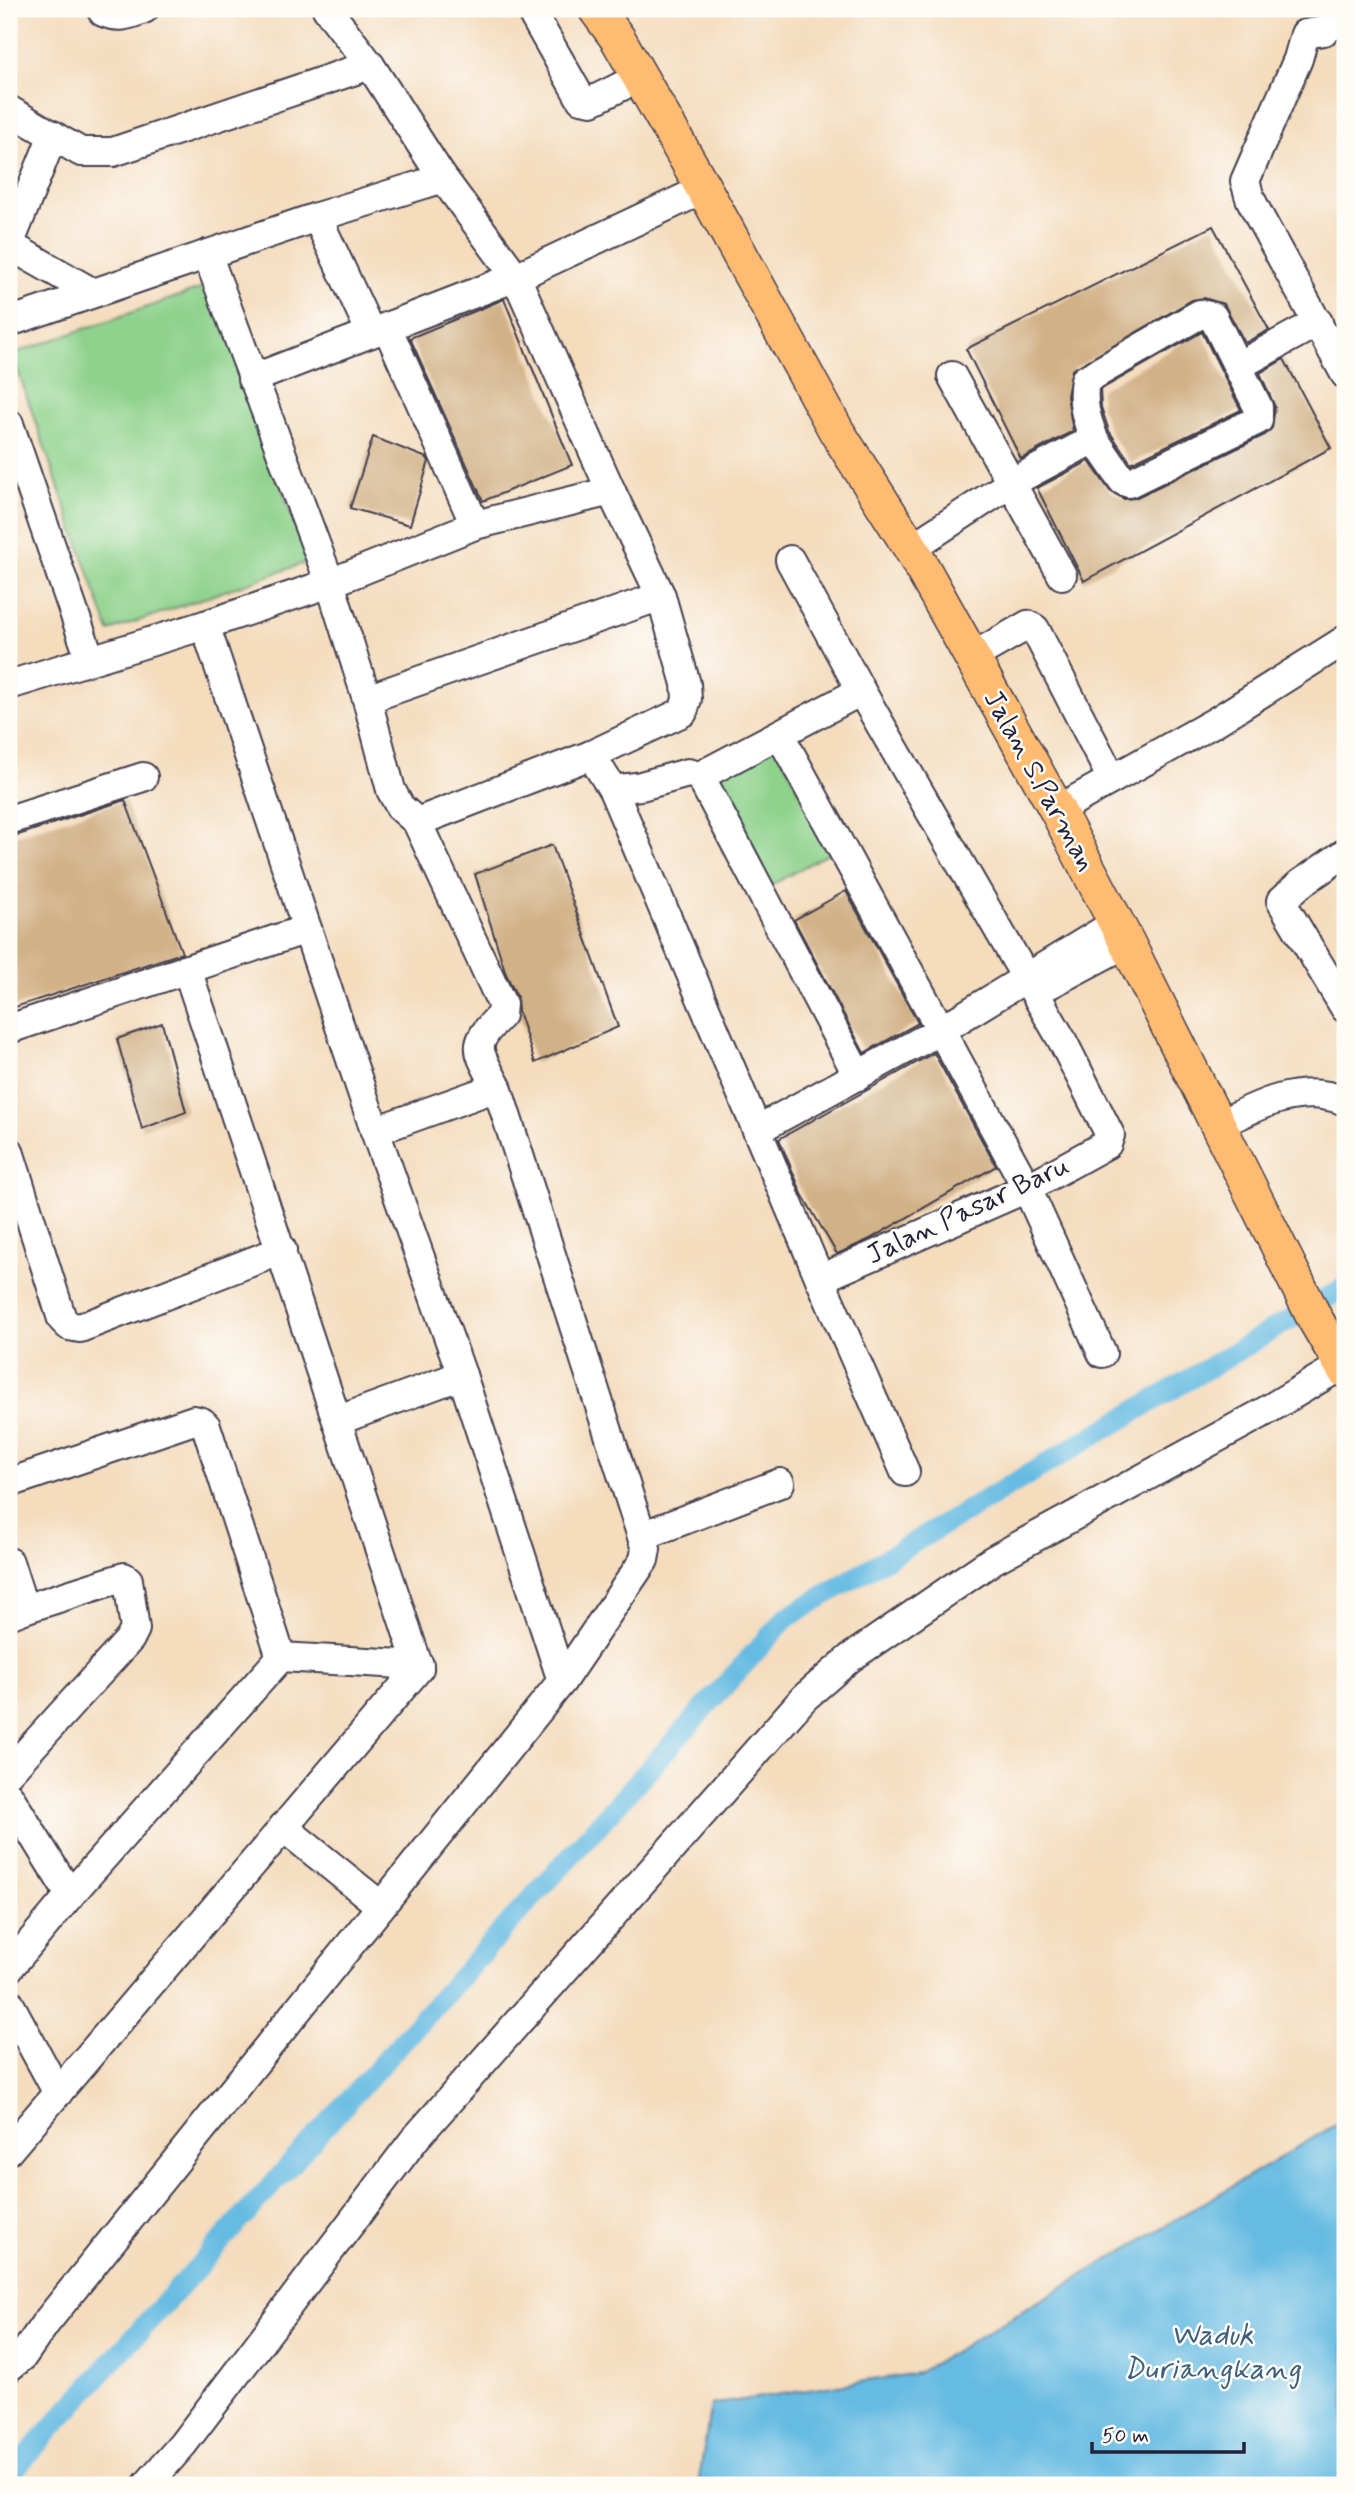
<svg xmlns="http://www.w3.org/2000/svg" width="1354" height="2494" viewBox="0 0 1354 2494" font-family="Mynerve,sans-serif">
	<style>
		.green { fill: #8ed28c; stroke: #587a64; stroke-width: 2 }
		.water { fill: #66bbe2; stroke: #446e8e; stroke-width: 2 }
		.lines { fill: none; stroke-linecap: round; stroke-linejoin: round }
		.canal { stroke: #66bbe2; stroke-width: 21 }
		.building { fill: #d1b186 }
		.minor-casing { stroke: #423e4e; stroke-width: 32 }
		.major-casing { stroke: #423e4e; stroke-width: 38 }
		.minor { stroke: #fff; stroke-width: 28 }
		.major { stroke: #ffbb71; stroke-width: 35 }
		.labels { text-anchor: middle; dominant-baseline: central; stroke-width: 5; stroke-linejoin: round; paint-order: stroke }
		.street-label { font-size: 28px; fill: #22223b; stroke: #fdfcf7 }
		.water-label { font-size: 30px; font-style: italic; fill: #3d5f7e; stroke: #fdfcf7 }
	</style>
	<rect width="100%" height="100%" fill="#fdfcf7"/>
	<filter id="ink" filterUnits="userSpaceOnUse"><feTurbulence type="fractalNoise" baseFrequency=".0143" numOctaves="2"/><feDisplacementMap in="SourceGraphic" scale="14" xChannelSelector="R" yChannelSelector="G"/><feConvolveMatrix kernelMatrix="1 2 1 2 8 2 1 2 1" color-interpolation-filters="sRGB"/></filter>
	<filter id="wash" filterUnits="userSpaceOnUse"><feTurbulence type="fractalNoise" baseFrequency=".00686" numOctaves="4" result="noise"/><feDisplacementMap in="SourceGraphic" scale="28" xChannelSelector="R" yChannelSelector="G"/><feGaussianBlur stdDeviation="1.57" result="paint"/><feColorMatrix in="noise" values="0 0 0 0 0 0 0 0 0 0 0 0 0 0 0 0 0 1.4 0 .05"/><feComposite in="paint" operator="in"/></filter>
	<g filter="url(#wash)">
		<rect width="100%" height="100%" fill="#f4dcbd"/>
		<!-- green -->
		<g class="green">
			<polygon points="211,285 308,562 109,631 12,354"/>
			<polygon points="775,743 832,851 768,887 706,778"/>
		</g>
		<!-- water -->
		<polygon class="water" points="1345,2119 1345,2485 698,2485 711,2405 918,2373"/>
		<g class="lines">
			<!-- canal -->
			<polyline class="canal" points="9,2475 786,1618 1345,1287"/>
		</g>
		<g id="blocks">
			<!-- building -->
			<g class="building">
				<polygon points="1213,226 1269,330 1245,343 1224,304 1204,298 1192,300 1072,370 1067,396 1073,431 1021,459 966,349"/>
				<polygon points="504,299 572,465 483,501 410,338"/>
				<polygon points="1202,332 1241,410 1131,463 1109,431 1101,407 1100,390"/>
				<polygon points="1284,359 1331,448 1084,581 1037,488 1089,461 1110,491 1124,499 1135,498 1265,435 1272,428 1275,407 1260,373"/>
				<polygon points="373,437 427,458 429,461 410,525 350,508"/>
				<polygon points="125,800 182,953 9,1009 9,838"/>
				<polygon points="552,845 618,1027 535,1063 518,1011 517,997 506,974 475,874"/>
				<polygon points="846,891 918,1023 864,1053 794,920"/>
				<polygon points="162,1023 186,1112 142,1129 117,1039"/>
				<polygon points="934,1053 996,1166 868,1240 837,1254 802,1194 779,1139"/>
			</g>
		</g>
	</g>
	<g filter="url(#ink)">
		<use href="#blocks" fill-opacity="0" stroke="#423e4e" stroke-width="2"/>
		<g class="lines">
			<defs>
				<g id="minor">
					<path d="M101,9L103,12C119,19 128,15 144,9"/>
					<polyline points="327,9 370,65 440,174 516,277 611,491"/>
					<polyline points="530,9 581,99 592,101 640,77"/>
					<polyline points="1345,17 1324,31 1305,34 1298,59 1245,181 1250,198 1260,218 1345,374"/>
					<polyline points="9,110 81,152 113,152 370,65"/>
					<polyline points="317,217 371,333"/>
					<polyline points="9,245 53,135"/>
					<polyline points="9,245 93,293"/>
					<polyline points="9,322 317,217 437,180 440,174"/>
					<polyline points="387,327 475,525"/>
					<polyline points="1238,366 1318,322"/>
					<polyline points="952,376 1062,575"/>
					<polyline points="252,379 516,277 704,189"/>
					<polyline points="9,424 90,659"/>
					<path d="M911,548L1011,483L1094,439C1086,418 1081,402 1085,380L1200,314L1213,317L1258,407V420L1129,483L1123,481L1094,439"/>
					<polyline points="790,560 861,691 1062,1040 1110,1135 1107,1144 1027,1188 820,1279"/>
					<polyline points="205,625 375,1131 462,1375 562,1681"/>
					<polyline points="972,657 1028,625 1035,629 1112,779"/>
					<polyline points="9,685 205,625 330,583 475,525 611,491 661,596 686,684 687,699 683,712 591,755"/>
					<polyline points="367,699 661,596"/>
					<polyline points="780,735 1027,1188 1102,1353"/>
					<polyline points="613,790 641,786 688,773 700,776"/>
					<polyline points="1057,810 1215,722 1345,640"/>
					<polyline points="9,820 143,777"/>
					<polyline points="417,822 591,755 613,790 820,1279 905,1472"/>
					<polyline points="1345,853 1300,884 1281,901 1345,1008"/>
					<polyline points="1050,984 1127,943"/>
					<polyline points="9,1029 307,929"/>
					<polyline points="858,1076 700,776 861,691"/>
					<path d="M1219,1125C1259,1104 1301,1083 1345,1101"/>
					<polyline points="757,1130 941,1030 1116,923"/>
					<polyline points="375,1131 497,1087"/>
					<polyline points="9,1151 62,1319 69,1326 80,1328 282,1250"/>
					<polyline points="339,1420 462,1375"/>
					<polyline points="9,1483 194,1420 202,1422 206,1426 281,1657"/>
					<polyline points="642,1536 780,1483"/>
					<polyline points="9,1562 24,1609 9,1615"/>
					<polyline points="9,1772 130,1639 135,1629 128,1580 124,1577 24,1609"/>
					<polyline points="9,1796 70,1895"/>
					<polyline points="283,1827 381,1906"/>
					<polyline points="9,1968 70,1895 281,1657 419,1665"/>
					<polyline points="9,2003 58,2093"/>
					<polyline points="9,2150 419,1668 187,969"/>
					<path d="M9,2367L22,2357L45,2324L562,1681L644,1560L646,1549L497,1087C478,1050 469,1047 501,1015L502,1004L417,822L400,807L391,790L367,699L330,583L207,254"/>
					<polyline points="147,2485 183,2444 414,2140 804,1698 850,1658 993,1560 1259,1415 1342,1365"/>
				</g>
				<polyline id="major" points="596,9 618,39 704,189 837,432 911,548 1057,810 1127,943 1315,1319 1345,1370"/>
			</defs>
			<!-- minor casing -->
			<use href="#minor" class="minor-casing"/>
			<!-- major casing -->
			<use href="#major" class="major-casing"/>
			<!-- minor -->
			<use href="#minor" class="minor"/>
			<!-- major -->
			<use href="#major" class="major"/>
		</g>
	</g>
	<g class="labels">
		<!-- street labels -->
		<g class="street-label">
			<text transform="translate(1039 781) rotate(61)">Jalan S.Parman</text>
			<text transform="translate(968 1211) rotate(-25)">Jalan Pasar Baru</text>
		</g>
		<!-- water labels -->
		<g class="water-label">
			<text x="1212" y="2335">Waduk<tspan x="1212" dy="34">Duriangkang</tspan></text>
		</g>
	</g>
	<!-- margin -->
	<rect width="1354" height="2494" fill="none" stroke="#fdfcf7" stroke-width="35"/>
	<!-- scale -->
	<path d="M1092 2442v10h152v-10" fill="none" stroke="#22223b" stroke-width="3.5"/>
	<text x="1102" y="2442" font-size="21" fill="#22223b" stroke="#fdfcf7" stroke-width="5" paint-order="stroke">50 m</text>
</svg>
